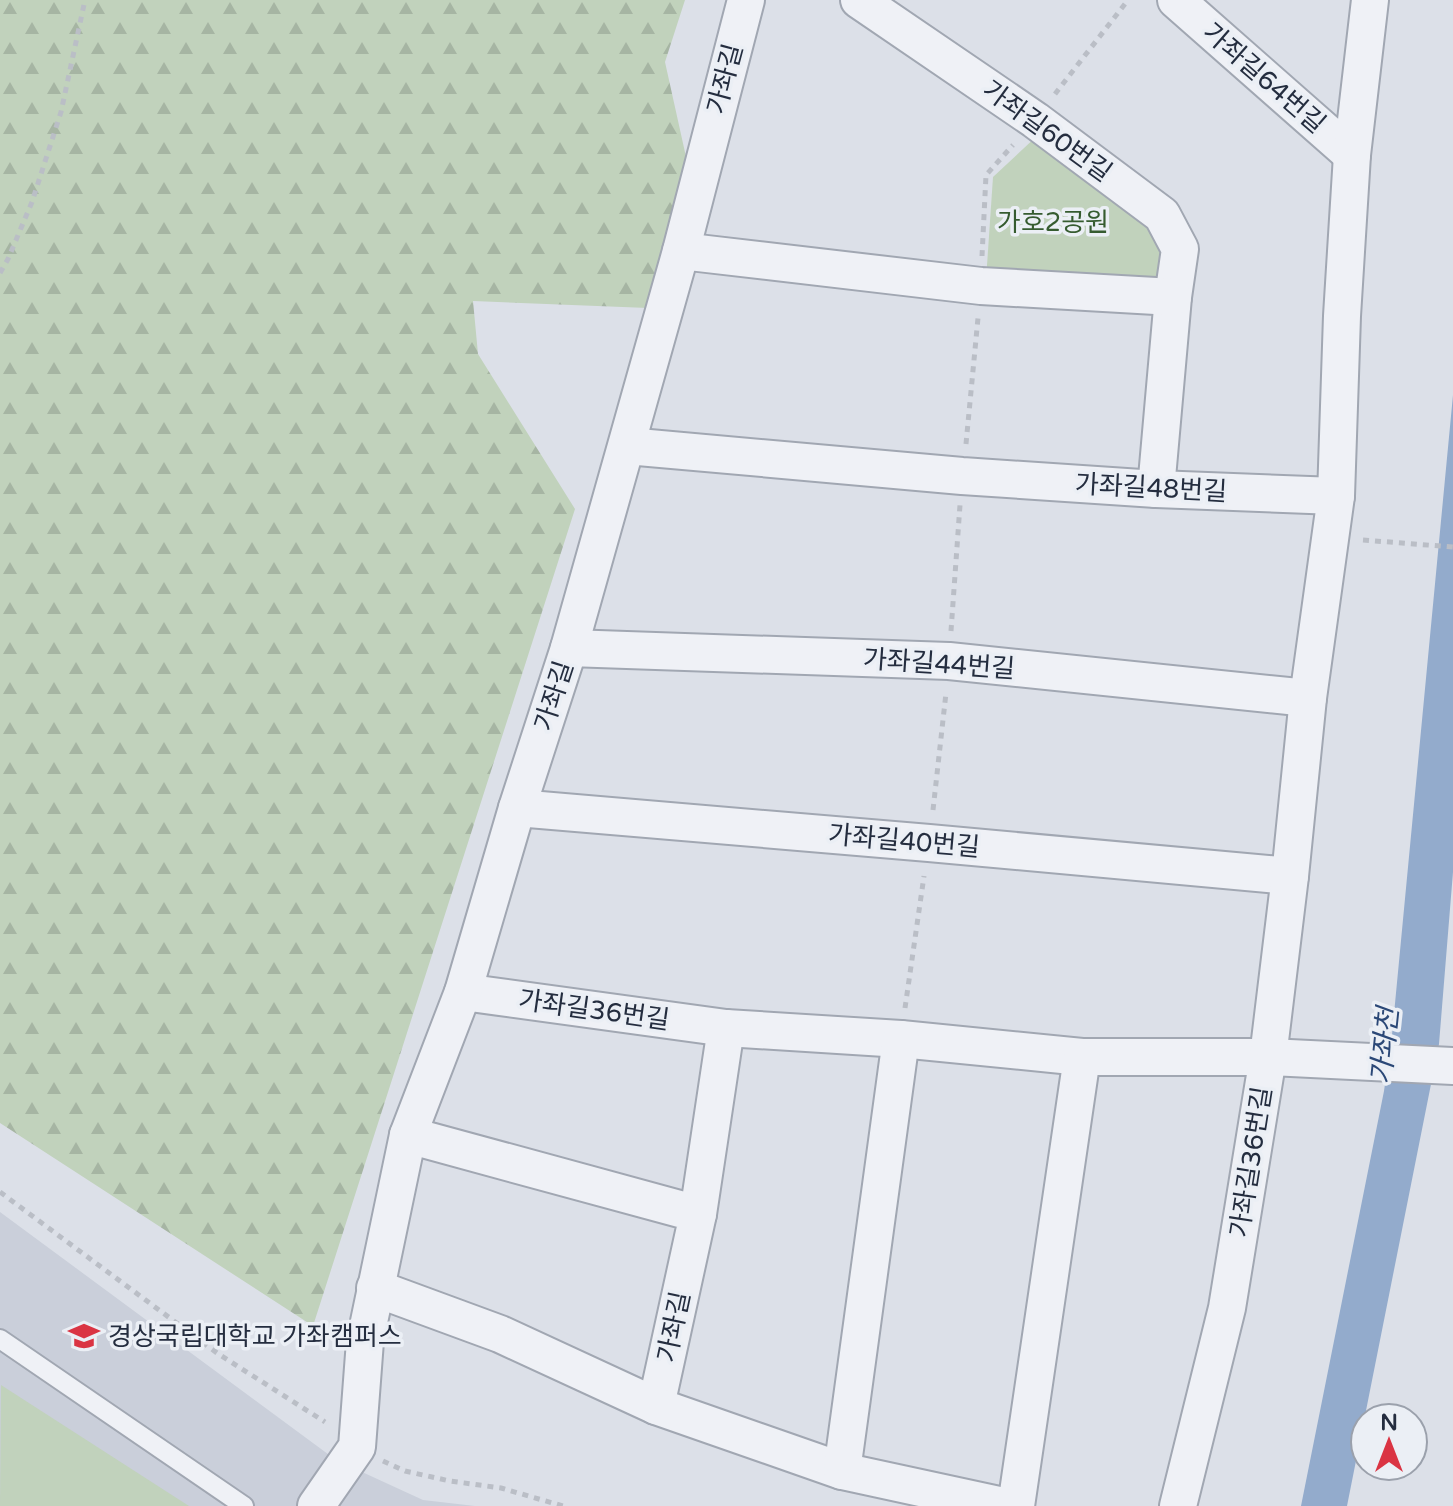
<svg xmlns="http://www.w3.org/2000/svg" width="1453" height="1506" viewBox="0 0 1453 1506" font-family="'Varela Round','Noto Sans KR',sans-serif">
	<style>
		.built { fill: #cacfda }
		.forest { fill: url(#forest-firs) }
		.park { fill: #c1d2bc }
		.water { fill: #93abcc }
		.lines { fill: none; stroke-linecap: round; stroke-linejoin: round }
		.lane-casing { stroke: #a1a7b2; stroke-width: 22 }
		.street-casing { stroke: #a1a7b2; stroke-width: 40 }
		.path { stroke: #babec6; stroke-width: 5; stroke-dasharray: 6 6; stroke-linecap: butt }
		.lane { stroke: #eff1f6; stroke-width: 18 }
		.street { stroke: #eff1f6; stroke-width: 36 }
		.labels { text-anchor: middle; dominant-baseline: central; stroke-width: 7; stroke-linejoin: round; paint-order: stroke }
		.street-label { font-size: 26px; fill: #242d3f; stroke: #ebeff5 }
		.park-label { font-size: 26px; fill: #365c30; stroke: #ebeff5 }
		.poi-label { font-size: 26px; fill: #242d3f; stroke: #ebeff5; text-anchor: start }
		.water-label { font-size: 28px; font-style: italic; fill: #2b4877; stroke: #ebeff5 }
	</style>
	<defs>
		<pattern id="forest-firs" width="22" height="20" patternUnits="userSpaceOnUse" patternTransform="scale(2)"><rect width="22" height="20" fill="#c1d2bc"/><path d="M5 1l3.5 6h-7zM16 11l3.5 6h-7z" fill="#a6b5a3"/></pattern>
	</defs>
	<rect width="100%" height="100%" fill="#dce0e8"/>
	<!-- built -->
	<polygon class="built" points="0,1212 336,1460 423,1500 475,1506 0,1506"/>
	<!-- forest -->
	<polygon class="forest" points="0,0 685,0 665,62 696,202 648,308 473,301 478,354 575,509 313,1326 0,1123"/>
	<!-- park -->
	<g class="park">
		<polygon points="1038,135 1139,206 1170,256 1161,292 986,280 993,177"/>
		<polygon points="1,1385 189,1506 0,1506"/>
	</g>
	<!-- water -->
	<polygon class="water" points="1453,395 1453,872 1439,1044 1347,1506 1301,1506 1384,1091 1392,1035"/>
	<g class="lines">
		<defs>
			<polyline id="lane" points="0,1339 244,1506"/>
			<g id="street">
				<polyline points="859,0 1035,120 1162,215 1180,249 1173,297 1156,489"/>
				<polyline points="1176,0 1352,155"/>
				<polyline points="681,251 981,286 1173,297"/>
				<polyline points="627,446 962,476 1156,489 1336,496"/>
				<polyline points="569,648 949,661 1308,698"/>
				<polyline points="517,808 929,843 1290,876"/>
				<polyline points="463,992 726,1028 901,1039 1082,1057 1268,1057 1453,1066"/>
				<polyline points="408,1135 698,1214 656,1406"/>
				<polyline points="698,1214 726,1028"/>
				<polyline points="375,1288 500,1334 656,1406 842,1471 1004,1506"/>
				<polyline points="842,1471 901,1039"/>
				<polyline points="316,1506 357,1447 365,1341 408,1135 463,992 517,808 569,648 681,251 746,0"/>
				<polyline points="1016,1506 1082,1057"/>
				<polyline points="1178,1506 1227,1308 1268,1057 1290,876 1308,698 1336,496 1342,316 1352,155 1370,0"/>
			</g>
		</defs>
		<!-- lane casing -->
		<use href="#lane" class="lane-casing"/>
		<!-- street casing -->
		<use href="#street" class="street-casing"/>
		<!-- path -->
		<g class="path">
			<polyline points="1055,94 1128,0"/>
			<polyline points="982,256 986,175 1013,145"/>
			<polyline points="0,273 8,259 32,202 61,112 85,0"/>
			<polyline points="966,444 978,318"/>
			<polyline points="1363,540 1453,547"/>
			<polyline points="951,631 960,505"/>
			<polyline points="933,810 946,693"/>
			<polyline points="905,1008 924,876"/>
			<polyline points="0,1192 217,1353 325,1422"/>
			<polyline points="383,1461 405,1471 450,1481 501,1488 563,1506"/>
		</g>
		<!-- lane -->
		<use href="#lane" class="lane"/>
		<!-- street -->
		<use href="#street" class="street"/>
	</g>
	<!-- icons -->
	<defs>
		<symbol id="university-bare" viewBox="-9 -9 18 18"><path d="M0-5L7-2L0 1L-7-2ZM-4 1L0 2.5L4 1V4Q0 6-4 4Z" fill="#da3443" stroke="#ebeff5" stroke-width="2.5" paint-order="stroke"/></symbol>
	</defs>
	<g fill-rule="evenodd">
		<use href="#university-bare" x="62" y="1314" width="44" height="44"/>
	</g>
	<g class="labels">
		<!-- street labels -->
		<g class="street-label">
			<text transform="translate(1264 78) rotate(41)">가좌길64번길</text>
			<text transform="translate(725 79) rotate(-75)">가좌길</text>
			<text transform="translate(1047 131) rotate(36)">가좌길60번길</text>
			<text transform="translate(1151 488) rotate(3)">가좌길48번길</text>
			<text transform="translate(939 664) rotate(4)">가좌길44번길</text>
			<text transform="translate(554 696) rotate(-72)">가좌길</text>
			<text transform="translate(904 841) rotate(5)">가좌길40번길</text>
			<text transform="translate(594 1010) rotate(8)">가좌길36번길</text>
			<text transform="translate(1251 1162) rotate(-81)">가좌길36번길</text>
			<text transform="translate(674 1327) rotate(-78)">가좌길</text>
		</g>
		<!-- park labels -->
		<g class="park-label">
			<text x="1053" y="222">가호2공원</text>
		</g>
		<!-- poi labels -->
		<g class="poi-label">
			<text x="108" y="1336">경상국립대학교 가좌캠퍼스</text>
		</g>
		<!-- water labels -->
		<g class="water-label">
			<text transform="translate(1385 1046) rotate(-84)">가좌천</text>
		</g>
	</g>
	<!-- north arrow -->
	<g transform="translate(1389 1442)"><circle r="38" fill="#ebeff5" stroke="#9ba1ac" stroke-width="2"/>
	<path d="M0-6L14 30L0 20L-14 30Z" fill="#da3443"/>
	<text y="-12" font-size="22" font-weight="bold" text-anchor="middle" fill="#242d3f">N</text>
	</g>
</svg>
